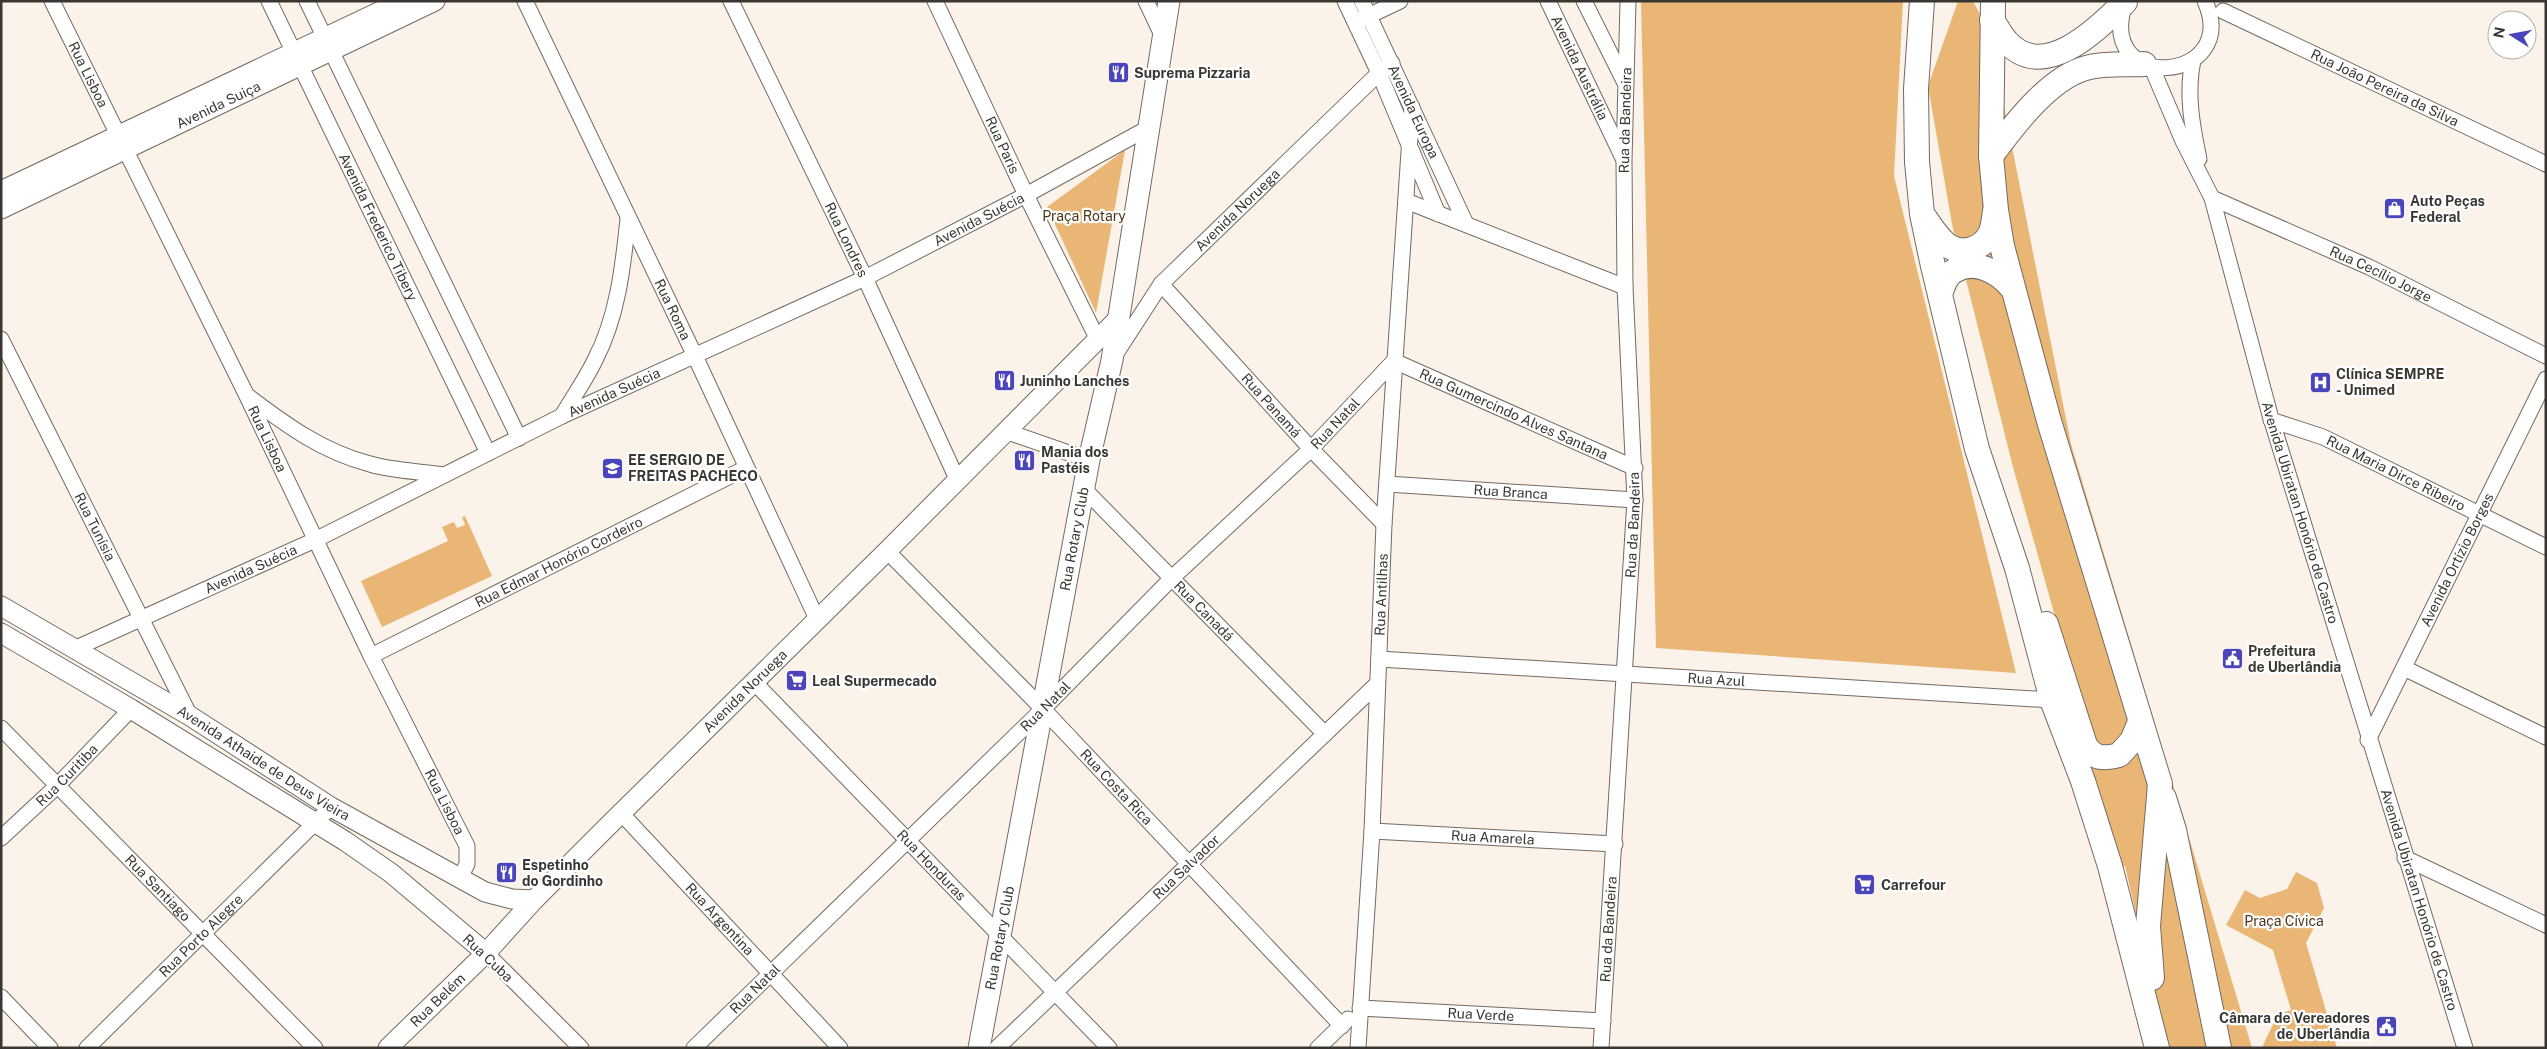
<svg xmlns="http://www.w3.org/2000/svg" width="2547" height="1049" viewBox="0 0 2547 1049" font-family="'Public Sans',sans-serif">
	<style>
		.green { fill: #eab676 }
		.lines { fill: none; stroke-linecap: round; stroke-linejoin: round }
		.minor-casing { stroke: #726b62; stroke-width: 17 }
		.tertiary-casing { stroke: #726b62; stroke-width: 21 }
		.secondary-casing { stroke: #726b62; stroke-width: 23 }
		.primary-casing { stroke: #726b62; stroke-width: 26 }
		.minor { stroke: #fff; stroke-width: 15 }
		.tertiary { stroke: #fff; stroke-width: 19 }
		.secondary { stroke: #fff; stroke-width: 21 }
		.primary { stroke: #fff; stroke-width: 24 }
		.labels { text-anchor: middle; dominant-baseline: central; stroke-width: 4.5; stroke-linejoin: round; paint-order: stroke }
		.street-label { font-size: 14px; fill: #3a3733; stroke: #fff }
		.poi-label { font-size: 14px; font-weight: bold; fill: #3a3733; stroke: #fff; text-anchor: start }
		.park-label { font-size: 14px; fill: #4d3617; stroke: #fff }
	</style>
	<rect width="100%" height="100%" fill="#fbf2e9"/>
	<!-- green -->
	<g class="green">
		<polygon points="1641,1 1903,1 1894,176 2016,673 1656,648"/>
		<polygon points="1958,1 1973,1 1989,31 2071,444 2252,1048 2150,1048 2150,975 2125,866 2117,868 2084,750 2092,748 2013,467 1952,224 1928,86"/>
		<polygon points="1125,150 1096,313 1047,207"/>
		<polygon points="465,516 492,576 382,627 361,581 448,541 442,527 454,522 457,528 465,525 462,517"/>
		<polygon points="2296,872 2317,883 2324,908 2306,943 2337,1048 2264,1048 2263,1045 2278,1014 2291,1010 2273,950 2226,925 2245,890 2260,898 2287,889"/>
	</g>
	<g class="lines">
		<defs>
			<g id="minor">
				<path id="s1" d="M52,1L246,394L371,656L467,846V864L460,878"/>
				<path id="s2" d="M269,1L488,453"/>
				<polyline points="307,1 519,438"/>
				<path id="s3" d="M525,1L695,356L817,619"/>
				<path id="s4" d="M731,1L865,278L957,479"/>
				<path id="s5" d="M935,1L1026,195L1098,340"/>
				<polyline points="1146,1 1163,37"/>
				<polyline points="1345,1 1379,73 1438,214"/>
				<path id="s6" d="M1362,1L1466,224"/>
				<path id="s7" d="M1548,1L1623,158"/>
				<polyline points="1584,1 1624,81"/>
				<path d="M2125,3C2094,95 2242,84 2205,1"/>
				<path id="s8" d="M2223,11L2546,164"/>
				<polyline points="1360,20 1400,1"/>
				<path d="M2193,60C2186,94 2192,125 2199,159"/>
				<path id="s9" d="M2152,68L2183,141L2212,198L2270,415L2465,1048"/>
				<path id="s10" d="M2212,198L2369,267L2546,356"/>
				<polyline points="1406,201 1625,287"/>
				<path id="s11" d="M1161,284L1311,449L1384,524"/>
				<path id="s12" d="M1,339L190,716"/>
				<path id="s13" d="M1115,355L1161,284L1379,73L1392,63"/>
				<path d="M249,397C286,425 323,452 370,464C393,471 419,471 443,475"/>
				<path d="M562,416C573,397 586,379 595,360C618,316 623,266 628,219"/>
				<path id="s14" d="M2271,420L2323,437L2546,547"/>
				<polyline points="1005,431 1089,460"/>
				<path id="s15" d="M1387,484L1635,500"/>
				<path id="s16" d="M1084,489L1325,734"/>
				<path id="s17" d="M887,551L1043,709L1342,1026"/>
				<path id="s18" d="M74,649L315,540L562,416L865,278L1026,195L1150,127"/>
				<path id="s19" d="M371,656L746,468"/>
				<path id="s20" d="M1379,659L2052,700"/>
				<polyline points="2404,668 2546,737"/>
				<path id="s21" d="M754,682L1109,1048"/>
				<path id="s22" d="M1,728L315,1048"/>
				<path id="s23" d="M2368,740L2546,379"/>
				<path id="s24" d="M621,813L840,1048"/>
				<path id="s25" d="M1372,831L1615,844"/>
				<path id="s26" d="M1,838L57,786L131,709"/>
				<polyline points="2405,858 2546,925"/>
				<polyline points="486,953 581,1048"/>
				<polyline points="1,997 50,1048"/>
				<path id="s27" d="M1360,1008L1603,1021"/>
				<path id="s28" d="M87,1048L331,807"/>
				<path id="s29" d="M694,1048L1043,709L1173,577L1311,449L1394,361L1635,468"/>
				<path id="s30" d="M997,1048L1377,684"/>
				<polyline points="1318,1048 1348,1019"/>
				<path id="s31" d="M1358,1048L1372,831L1384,524L1412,107"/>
				<path id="s32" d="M1601,1048L1635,500L1625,287L1624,161L1628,1"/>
			</g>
			<g id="tertiary">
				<polyline points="1,191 402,1"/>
				<path id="s33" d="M1,209L435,1"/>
				<path id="s34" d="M1,606L190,716L331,807L485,892L512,899L534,900"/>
				<polyline points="1,633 131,709 345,841 391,873 486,953"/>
				<path id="s35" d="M388,1048L486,953L534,900L608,826L887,551L1118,319"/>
			</g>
			<g id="secondary">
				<path id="s36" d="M979,1048L1089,460L1112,360L1169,1"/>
			</g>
			<g id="primary">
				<polyline points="1922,1 1916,89 1917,162 1922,214 1933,266 1977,449 2017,568 2052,700 2083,781 2110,866 2157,1048"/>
				<polyline points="1993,1 1991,156 1996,210 2002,246 2049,421 2160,784 2148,926 2152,978"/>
				<path d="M1992,20C1997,27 2001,36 2007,42C2045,83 2098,28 2125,2"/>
				<path d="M1991,156C2013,126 2049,78 2086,68C2104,63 2125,65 2144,64"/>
				<path d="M1925,218C1931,227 1938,238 1947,245C1962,256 1982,249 1990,234C1993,228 1994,218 1995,211"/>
				<path d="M1940,294C1943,286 1946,275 1954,271C1974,258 1999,272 2012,288"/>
				<path d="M2046,624L2085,745C2093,759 2104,759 2119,755L2132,741L2140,722"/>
				<polyline points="2164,798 2174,830 2219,1048"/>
			</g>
		</defs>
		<!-- minor casing -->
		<use href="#minor" class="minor-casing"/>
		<!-- tertiary casing -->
		<use href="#tertiary" class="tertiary-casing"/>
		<!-- secondary casing -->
		<use href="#secondary" class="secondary-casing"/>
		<!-- primary casing -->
		<use href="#primary" class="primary-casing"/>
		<!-- minor -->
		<use href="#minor" class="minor"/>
		<!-- tertiary -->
		<use href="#tertiary" class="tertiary"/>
		<!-- secondary -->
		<use href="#secondary" class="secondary"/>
		<!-- primary -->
		<use href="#primary" class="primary"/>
	</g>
	<!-- icons -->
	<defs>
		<symbol id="restaurant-square" viewBox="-11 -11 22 22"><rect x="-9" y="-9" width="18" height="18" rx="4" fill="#4b45bc" stroke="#fff"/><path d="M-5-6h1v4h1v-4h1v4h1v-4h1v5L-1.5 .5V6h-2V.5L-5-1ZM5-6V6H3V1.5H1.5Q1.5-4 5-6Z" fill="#fff"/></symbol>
		<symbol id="shop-square" viewBox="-11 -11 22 22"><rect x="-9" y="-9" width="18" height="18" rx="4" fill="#4b45bc" stroke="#fff"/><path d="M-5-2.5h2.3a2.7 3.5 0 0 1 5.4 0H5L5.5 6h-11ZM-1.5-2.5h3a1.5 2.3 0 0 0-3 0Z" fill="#fff"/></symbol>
		<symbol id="hospital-square" viewBox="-11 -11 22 22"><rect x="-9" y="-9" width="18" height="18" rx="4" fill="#4b45bc" stroke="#fff"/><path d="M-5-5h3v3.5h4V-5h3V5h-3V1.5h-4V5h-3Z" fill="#fff"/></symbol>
		<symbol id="school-square" viewBox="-11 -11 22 22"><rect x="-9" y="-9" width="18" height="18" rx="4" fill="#4b45bc" stroke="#fff"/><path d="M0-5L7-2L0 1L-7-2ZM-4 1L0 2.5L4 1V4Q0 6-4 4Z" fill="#fff"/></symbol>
		<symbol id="civic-square" viewBox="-11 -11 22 22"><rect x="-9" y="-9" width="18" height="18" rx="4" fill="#4b45bc" stroke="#fff"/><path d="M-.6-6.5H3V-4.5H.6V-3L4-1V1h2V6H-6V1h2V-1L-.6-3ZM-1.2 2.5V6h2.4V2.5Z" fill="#fff"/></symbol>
		<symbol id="supermarket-square" viewBox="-11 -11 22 22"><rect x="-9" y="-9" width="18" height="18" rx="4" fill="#4b45bc" stroke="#fff"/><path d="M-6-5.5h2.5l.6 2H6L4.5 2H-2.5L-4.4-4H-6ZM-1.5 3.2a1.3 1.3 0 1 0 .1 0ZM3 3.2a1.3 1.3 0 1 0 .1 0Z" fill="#fff"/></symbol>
	</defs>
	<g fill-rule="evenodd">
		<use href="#restaurant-square" x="1106" y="60" width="25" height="25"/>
		<use href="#shop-square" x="2382" y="196" width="25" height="25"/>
		<use href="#restaurant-square" x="992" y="368" width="25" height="25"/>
		<use href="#hospital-square" x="2308" y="370" width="25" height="25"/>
		<use href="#restaurant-square" x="1012" y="448" width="25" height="25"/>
		<use href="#school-square" x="600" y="456" width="25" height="25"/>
		<use href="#civic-square" x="2220" y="646" width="25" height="25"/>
		<use href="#supermarket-square" x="784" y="668" width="25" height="25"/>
		<use href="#restaurant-square" x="494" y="860" width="25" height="25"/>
		<use href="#supermarket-square" x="1852" y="872" width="25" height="25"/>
		<use href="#civic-square" x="2374" y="1014" width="25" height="25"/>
	</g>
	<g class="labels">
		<!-- street labels -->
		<g class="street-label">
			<text stroke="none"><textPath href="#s7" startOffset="74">Avenida Austrália</textPath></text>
			<text stroke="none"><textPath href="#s1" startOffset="82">Rua Lisboa</textPath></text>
			<text stroke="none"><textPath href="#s8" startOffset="179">Rua João Pereira da Silva</textPath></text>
			<text stroke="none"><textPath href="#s33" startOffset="241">Avenida Suiça</textPath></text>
			<text stroke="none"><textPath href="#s6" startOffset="122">Avenida Europa</textPath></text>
			<text stroke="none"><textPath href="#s32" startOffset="929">Rua da Bandeira</textPath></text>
			<text stroke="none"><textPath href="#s5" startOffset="159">Rua Paris</textPath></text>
			<text stroke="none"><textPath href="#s13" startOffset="191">Avenida Noruega</textPath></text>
			<text stroke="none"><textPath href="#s18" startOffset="1002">Avenida Suécia</textPath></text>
			<text stroke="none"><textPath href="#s2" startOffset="251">Avenida Frederico Tibery</textPath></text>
			<text stroke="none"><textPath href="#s4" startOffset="265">Rua Londres</textPath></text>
			<text stroke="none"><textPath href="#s10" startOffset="185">Rua Cecílio Jorge</textPath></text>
			<text stroke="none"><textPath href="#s3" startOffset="342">Rua Roma</textPath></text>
			<text stroke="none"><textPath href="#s18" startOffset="598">Avenida Suécia</textPath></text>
			<text stroke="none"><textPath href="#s11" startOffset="164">Rua Panamá</textPath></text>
			<text stroke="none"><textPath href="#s29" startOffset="1112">Rua Gumercindo Alves Santana</textPath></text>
			<text stroke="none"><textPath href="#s29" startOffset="895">Rua Natal</textPath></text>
			<text stroke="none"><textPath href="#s1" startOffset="488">Rua Lisboa</textPath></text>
			<text stroke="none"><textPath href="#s14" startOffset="136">Rua Maria Dirce Ribeiro</textPath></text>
			<text stroke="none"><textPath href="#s15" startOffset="124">Rua Branca</textPath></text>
			<text stroke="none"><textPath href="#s9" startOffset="470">Avenida Ubiratan Honório de Castro</textPath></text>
			<text stroke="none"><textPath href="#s32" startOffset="524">Rua da Bandeira</textPath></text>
			<text stroke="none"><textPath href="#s12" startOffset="210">Rua Tunísia</textPath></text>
			<text stroke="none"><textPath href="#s36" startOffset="518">Rua Rotary Club</textPath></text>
			<text stroke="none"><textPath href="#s23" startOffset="201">Avenida Ortízio Borges</textPath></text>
			<text stroke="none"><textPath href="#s19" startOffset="210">Rua Edmar Honório Cordeiro</textPath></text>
			<text stroke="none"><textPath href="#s18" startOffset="194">Avenida Suécia</textPath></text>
			<text stroke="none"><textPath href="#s31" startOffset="454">Rua Antilhas</textPath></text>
			<text stroke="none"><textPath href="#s16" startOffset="171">Rua Canadá</textPath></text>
			<text stroke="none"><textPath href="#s20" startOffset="338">Rua Azul</textPath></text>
			<text stroke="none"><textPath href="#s35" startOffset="505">Avenida Noruega</textPath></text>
			<text stroke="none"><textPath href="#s29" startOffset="490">Rua Natal</textPath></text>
			<text stroke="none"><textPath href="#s34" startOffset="306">Avenida Athaide de Deus Vieira</textPath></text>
			<text stroke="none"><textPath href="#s26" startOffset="91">Rua Curitiba</textPath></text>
			<text stroke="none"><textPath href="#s17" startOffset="329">Rua Costa Rica</textPath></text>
			<text stroke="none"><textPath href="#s1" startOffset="892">Rua Lisboa</textPath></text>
			<text stroke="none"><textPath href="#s25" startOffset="121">Rua Amarela</textPath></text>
			<text stroke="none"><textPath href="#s21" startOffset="255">Rua Honduras</textPath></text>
			<text stroke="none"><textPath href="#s30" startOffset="262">Rua Salvador</textPath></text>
			<text stroke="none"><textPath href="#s22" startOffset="224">Rua Santiago</textPath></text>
			<text stroke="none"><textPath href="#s9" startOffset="875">Avenida Ubiratan Honório de Castro</textPath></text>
			<text stroke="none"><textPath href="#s24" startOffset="145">Rua Argentina</textPath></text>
			<text stroke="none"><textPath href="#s32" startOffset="119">Rua da Bandeira</textPath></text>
			<text stroke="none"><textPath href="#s28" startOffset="160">Rua Porto Alegre</textPath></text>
			<text stroke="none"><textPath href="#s36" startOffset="112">Rua Rotary Club</textPath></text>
			<text transform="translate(488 958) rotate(43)">Rua Cuba</text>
			<text stroke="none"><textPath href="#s29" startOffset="85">Rua Natal</textPath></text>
			<text stroke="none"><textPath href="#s35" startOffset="69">Rua Belém</textPath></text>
			<text stroke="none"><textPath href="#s27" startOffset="121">Rua Verde</textPath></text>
		</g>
		<!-- poi labels -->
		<g class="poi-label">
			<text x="1134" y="73">Suprema Pizzaria</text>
			<text x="2410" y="201">Auto Peças<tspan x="2410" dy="16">Federal</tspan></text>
			<text x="2336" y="374">Clínica SEMPRE<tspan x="2336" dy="16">- Unimed</tspan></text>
			<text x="1020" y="381">Juninho Lanches</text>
			<text x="1041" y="452">Mania dos<tspan x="1041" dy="16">Pastéis</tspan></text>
			<text x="628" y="460">EE SERGIO DE<tspan x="628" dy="16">FREITAS PACHECO</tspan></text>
			<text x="2248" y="651">Prefeitura<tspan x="2248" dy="16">de Uberlândia</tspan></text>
			<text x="812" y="681">Leal Supermecado</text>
			<text x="522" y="865">Espetinho<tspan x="522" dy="16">do Gordinho</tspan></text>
			<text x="1881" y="885">Carrefour</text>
			<text x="2370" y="1018" text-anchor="end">Câmara de Vereadores<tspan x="2370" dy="16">de Uberlândia</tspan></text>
		</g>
		<!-- park labels -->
		<g class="park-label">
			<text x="1084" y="216">Praça Rotary</text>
			<text x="2284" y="921">Praça Cívica</text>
		</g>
	</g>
	<!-- border -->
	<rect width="2547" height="1049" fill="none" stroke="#3a3733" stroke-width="5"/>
	<!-- north arrow -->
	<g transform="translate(2512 35) rotate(281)"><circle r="24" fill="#ffffff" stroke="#b0afad"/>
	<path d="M0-4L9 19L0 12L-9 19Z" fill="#4b45bc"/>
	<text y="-8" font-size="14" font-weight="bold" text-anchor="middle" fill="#3a3733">N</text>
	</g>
</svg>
